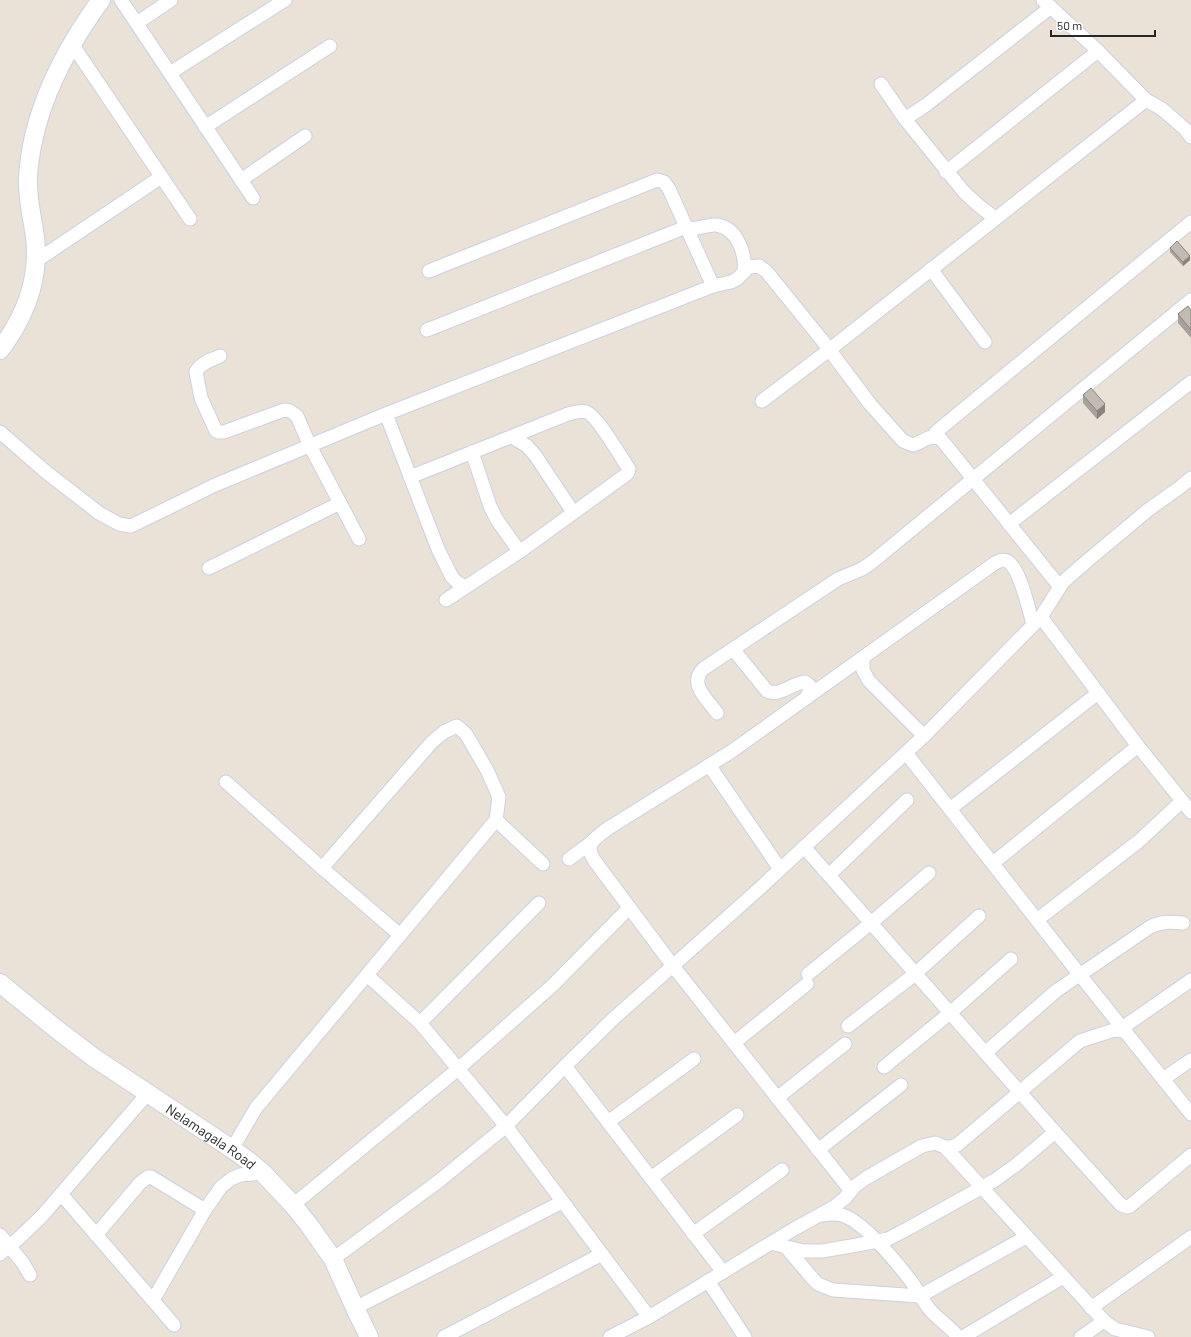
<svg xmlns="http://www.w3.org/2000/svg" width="1191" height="1337" viewBox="0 0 1191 1337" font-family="Barlow,sans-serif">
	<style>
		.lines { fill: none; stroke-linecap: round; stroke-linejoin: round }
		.street-casing { stroke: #ccd1e1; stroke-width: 15 }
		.secondary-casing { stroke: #ccd1e1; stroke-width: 20 }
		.street { stroke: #fff; stroke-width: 13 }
		.secondary { stroke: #fff; stroke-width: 18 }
		.wall { fill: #a6a19b }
		.shaded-wall { fill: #87837e }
		.building { fill: #c1bbb4; stroke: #87837e }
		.labels { text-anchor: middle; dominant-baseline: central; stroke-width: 3; stroke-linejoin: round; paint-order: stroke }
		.street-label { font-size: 14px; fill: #262626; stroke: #fff }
	</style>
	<rect width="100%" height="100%" fill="#eae1d7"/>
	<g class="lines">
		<defs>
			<g id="street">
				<polyline points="121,0 253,198"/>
				<polyline points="1043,0 1096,49 1146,100 1162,109 1185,129 1191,137"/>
				<polyline points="137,23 171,0"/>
				<polyline points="72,44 190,219"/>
				<polyline points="170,73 285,0"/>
				<polyline points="881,84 905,119 964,192 978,205 995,218"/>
				<polyline points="905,119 926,105 1051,7"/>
				<polyline points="205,127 330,46"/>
				<polyline points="946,172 1098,51"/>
				<polyline points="241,180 305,136"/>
				<polyline points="36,261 161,177"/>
				<polyline points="931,269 985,342"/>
				<polyline points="429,271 657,180 664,182 669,189 713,286"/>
				<path d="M427,330L686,227C695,232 706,224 716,225C737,227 746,254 744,271"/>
				<path d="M220,356C212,360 200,363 196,372L201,398L216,431L218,432H224L284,410L290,411L297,416L310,446L359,539"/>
				<polyline points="762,401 829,350 1146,100"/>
				<polyline points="386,414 438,549 452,577 457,582 465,587"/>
				<path d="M0,432L46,472L99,513L119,524L131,526L215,485L386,414L713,286L731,282L737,279L749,267L759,266L767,272L822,340L870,404L903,441L913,445C922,443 930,433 941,439L1060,587"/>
				<polyline points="512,437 527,446 535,455 573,512"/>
				<polyline points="935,437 936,432 1191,222"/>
				<polyline points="472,452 490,506 497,520 519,551"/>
				<path d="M410,477L568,414C573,413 580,410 586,412C596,414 622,459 629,469L627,474L522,550L446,600"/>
				<polyline points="1009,524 1191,382"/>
				<polyline points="209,568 340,503"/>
				<polyline points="1041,617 1138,746 1191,812"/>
				<path d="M733,649L767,691C780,697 792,683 805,682L810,686L811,689L806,698"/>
				<polyline points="863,658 863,670 869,681 924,736"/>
				<path d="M717,713C708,700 688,684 703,669L838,579L862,569L871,563L1191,300"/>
				<polyline points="906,753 1080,975 1191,1114"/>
				<polyline points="709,765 780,869"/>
				<polyline points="226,782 322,868 400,935"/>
				<polyline points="950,809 1098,693"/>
				<polyline points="496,820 543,864"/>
				<polyline points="804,847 1055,1132 1121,1205 1127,1207 1130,1206 1191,1155"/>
				<polyline points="569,859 592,842"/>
				<polyline points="993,863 1138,746"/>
				<polyline points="829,875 907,800"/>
				<polyline points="1037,920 1139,841 1182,801"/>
				<polyline points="808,974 871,923 929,873"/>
				<polyline points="367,975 420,1023 506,1126 649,1317"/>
				<polyline points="420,1023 539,903"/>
				<polyline points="848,1026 915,974 979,916"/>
				<polyline points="1122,1028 1191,980"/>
				<polyline points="734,1043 807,984"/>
				<path d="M985,1053L1056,991L1150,927C1161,921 1171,922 1183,923"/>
				<polyline points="565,1066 723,1272"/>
				<polyline points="884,1067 950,1013 1011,959"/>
				<polyline points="1163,1079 1191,1060"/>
				<polyline points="777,1098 845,1044"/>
				<polyline points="608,1122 694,1059"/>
				<polyline points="945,1147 951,1147 957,1145 1080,1041 1111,1031 1117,1030 1126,1032"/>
				<polyline points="232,1149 256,1108 496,820 499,797 487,770 466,734 457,726 444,732 432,742 322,868"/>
				<polyline points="818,1150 901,1085"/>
				<polyline points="651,1178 737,1115"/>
				<path d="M851,1191L673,966L594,860C584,843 595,839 607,829L732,751L995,563C999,561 1003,559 1007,561C1020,567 1029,611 1033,624"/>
				<polyline points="61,1194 174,1325"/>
				<polyline points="293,1205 458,1069 553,985 629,908"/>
				<path d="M821,1215C828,1214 835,1213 842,1215C863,1221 897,1263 911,1281C918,1291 923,1302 931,1311C940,1321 951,1327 958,1337"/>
				<polyline points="693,1234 782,1170"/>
				<polyline points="0,1235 23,1263 30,1275"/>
				<polyline points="96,1235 140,1183 148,1177 151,1177 205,1210"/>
				<polyline points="771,1243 803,1251 822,1251 857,1245 888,1239 909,1228 995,1180 1016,1165 1055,1132"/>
				<polyline points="786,1247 813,1279 818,1284 833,1290 920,1296 1026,1237"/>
				<polyline points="0,1254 18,1239 42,1216 148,1093"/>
				<polyline points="333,1259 439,1181 506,1126 565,1066 613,1019 759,889 924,736 1041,617 1063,582 1087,561 1148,510 1179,488 1191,478"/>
				<polyline points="708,1281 745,1337"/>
				<polyline points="153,1300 205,1210 221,1187 231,1179 240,1175 263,1173"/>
				<polyline points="355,1308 562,1202"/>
				<polyline points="1091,1308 1191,1237"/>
				<polyline points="444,1337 602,1254"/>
				<polyline points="610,1337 649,1317 794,1229 834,1207 845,1198 855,1186 866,1178 922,1146 935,1143 945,1147 1104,1321 1115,1329 1148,1337"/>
				<polyline points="963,1337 1063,1277"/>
				<polyline points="1081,1337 1104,1321"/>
			</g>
			<g id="secondary">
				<path d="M0,350C25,317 40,279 35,237C32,217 27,197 28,177C32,112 63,52 101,0"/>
				<path id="s1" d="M0,983L55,1028L93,1057L232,1149L249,1161L263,1173L293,1205L309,1225L333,1259L355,1308L369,1337"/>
			</g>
		</defs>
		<!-- street casing -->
		<use href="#street" class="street-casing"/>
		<!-- secondary casing -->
		<use href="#secondary" class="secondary-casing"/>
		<!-- street -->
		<use href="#street" class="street"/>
		<!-- secondary -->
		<use href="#secondary" class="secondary"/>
	</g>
	<!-- wall -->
	<g class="wall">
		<polygon points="1170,248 1190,260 1183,266 1170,252"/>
		<polygon points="1191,310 1191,338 1178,323 1178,314"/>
		<polygon points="1083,395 1105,412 1097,419 1083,403"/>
	</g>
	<!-- shaded-wall -->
	<g class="shaded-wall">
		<polygon points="1190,256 1190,260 1183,266 1183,262"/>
		<polygon points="1105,404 1105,412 1097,419 1097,411"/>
	</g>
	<!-- building -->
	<g class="building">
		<polygon points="1177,241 1190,256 1183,262 1170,248"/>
		<polygon points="1188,306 1191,310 1191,330 1178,314"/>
		<polygon points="1091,388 1105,404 1097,411 1083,395"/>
	</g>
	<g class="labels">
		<!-- street labels -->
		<g class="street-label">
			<text stroke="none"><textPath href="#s1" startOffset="261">Nelamagala Road</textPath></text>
		</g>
	</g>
	<!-- scale -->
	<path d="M1051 30v6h104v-6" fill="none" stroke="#262626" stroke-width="2"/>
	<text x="1057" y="30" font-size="12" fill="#262626" stroke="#ffffff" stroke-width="3" paint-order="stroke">50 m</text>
</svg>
